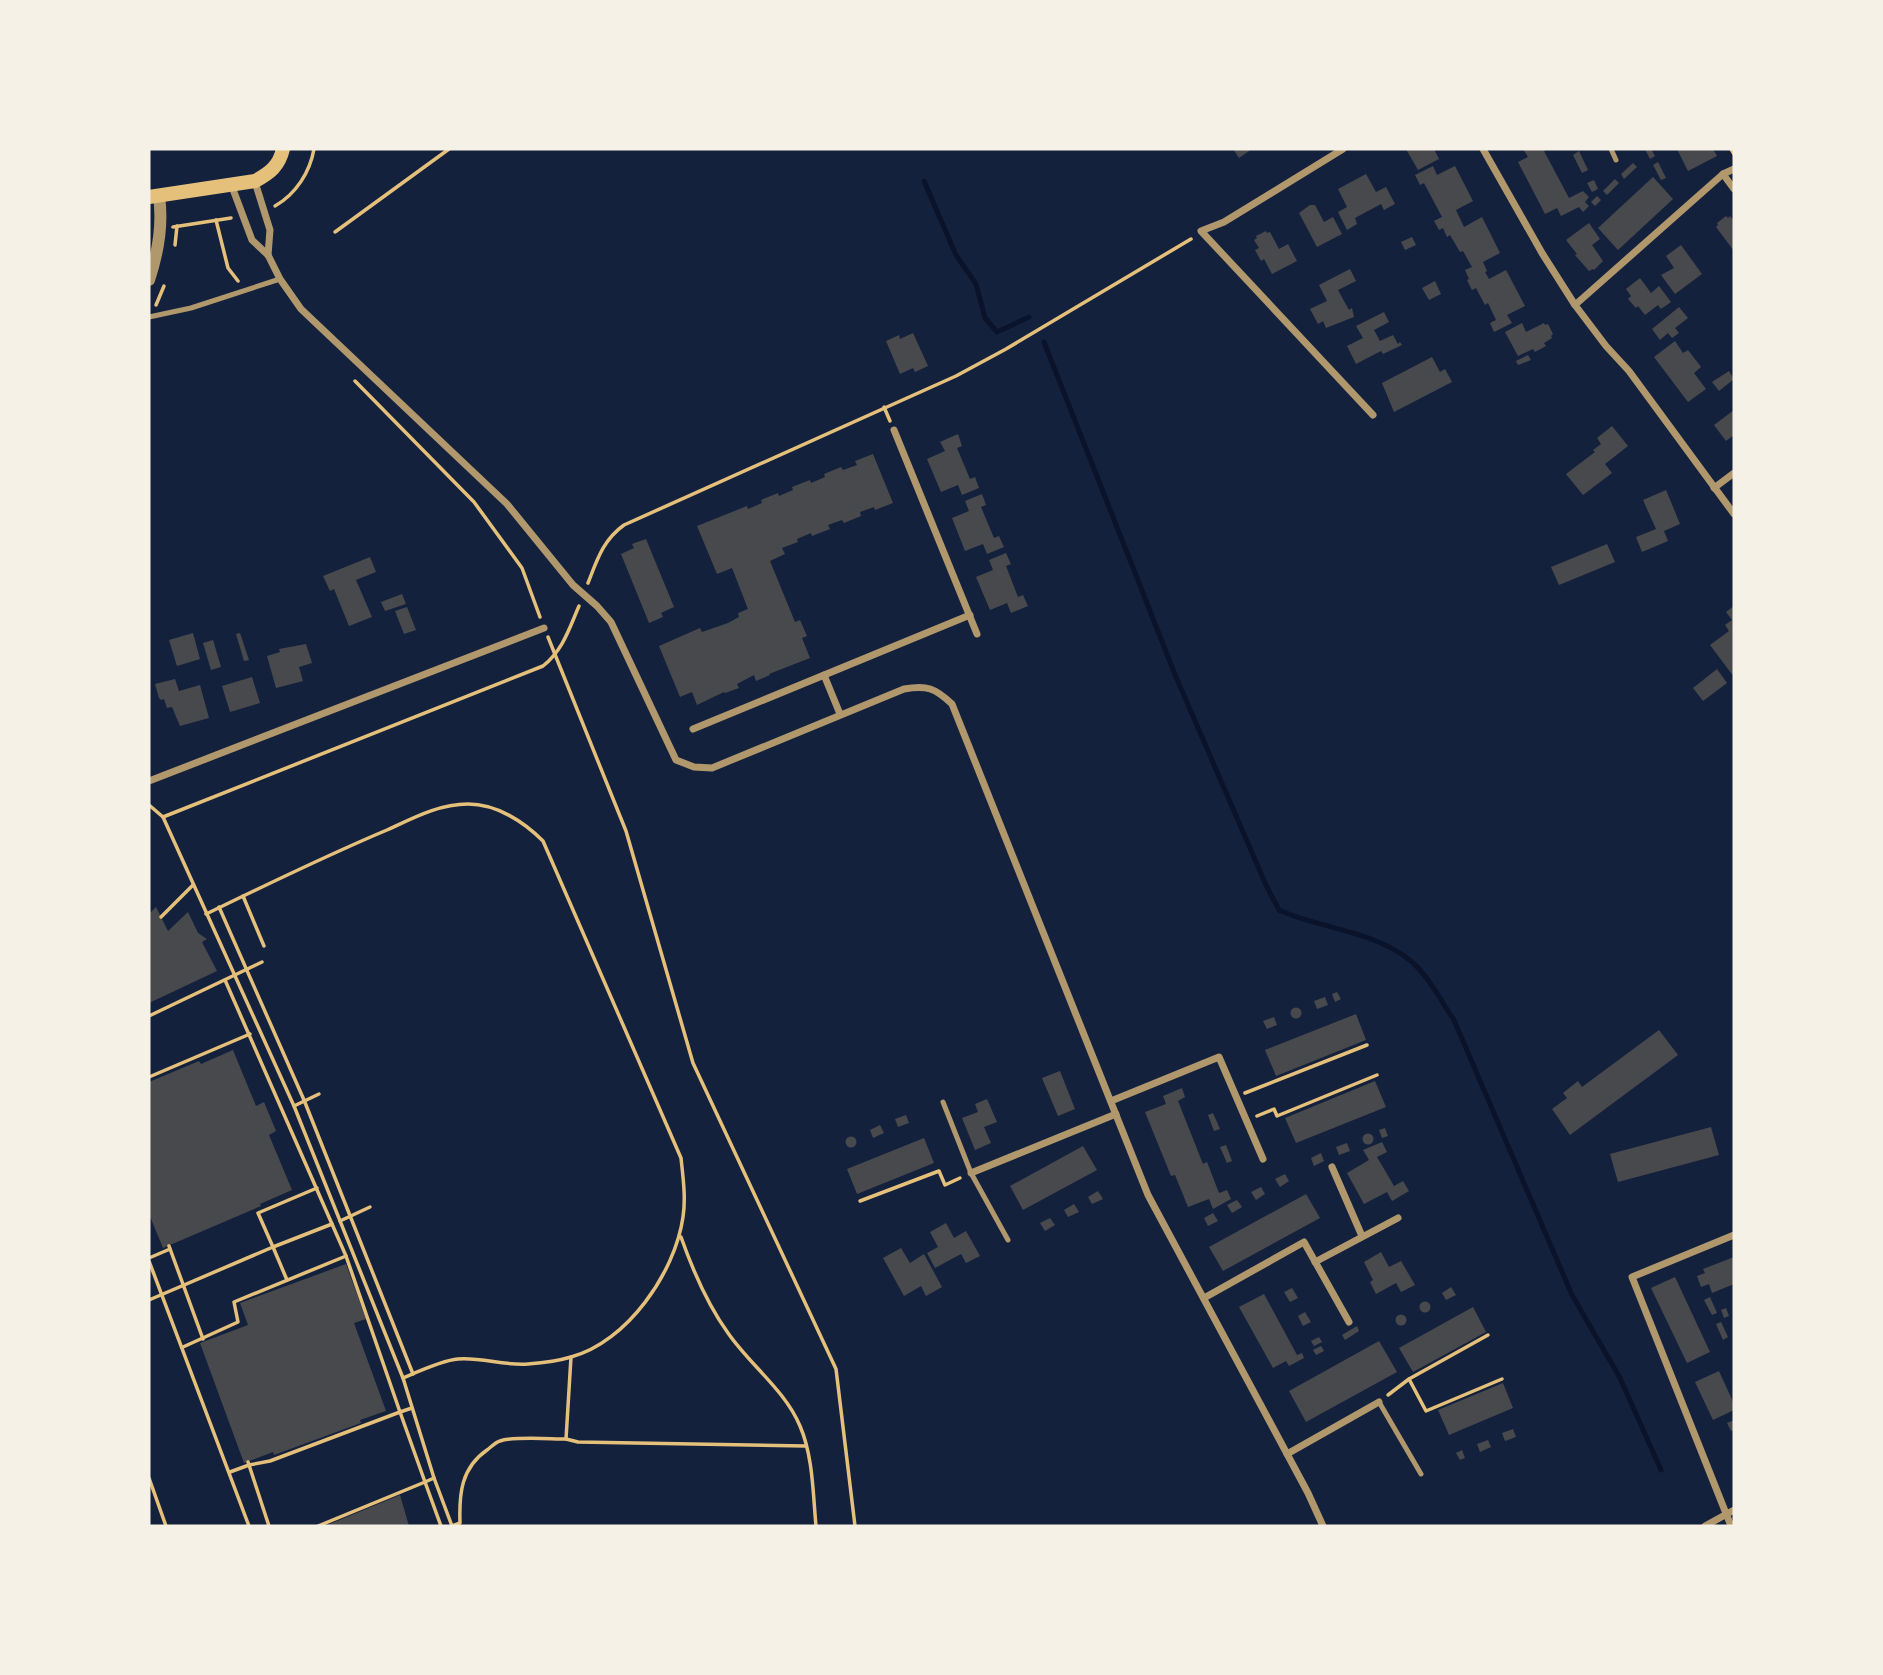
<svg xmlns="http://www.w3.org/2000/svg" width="1883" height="1675" viewBox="0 0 1883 1675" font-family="'Golos Text',sans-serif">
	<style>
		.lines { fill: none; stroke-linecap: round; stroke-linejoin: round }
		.stream { stroke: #0b132b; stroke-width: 5 }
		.building { fill: #48494c }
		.path { stroke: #e5c07b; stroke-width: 3.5 }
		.service { stroke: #b1986c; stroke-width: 5 }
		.minor { stroke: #b1986c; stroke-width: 7 }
		.tertiary { stroke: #b1986c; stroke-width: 12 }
		.secondary { stroke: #e5c07b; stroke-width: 14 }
	</style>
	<rect width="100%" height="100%" fill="#14213d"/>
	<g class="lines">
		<!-- stream -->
		<g class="stream">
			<polyline points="924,181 956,255 976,284 985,318 997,332 1029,317"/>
			<path d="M1044,342L1176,677L1266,885L1279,910C1321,929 1376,931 1412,962C1429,977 1441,1001 1454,1020L1572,1295L1620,1378L1661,1470"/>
		</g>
	</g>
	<!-- building -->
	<g class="building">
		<polygon points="1233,149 1252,149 1239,158"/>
		<polygon points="1406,149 1434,149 1439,159 1418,170"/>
		<polygon points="1523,149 1549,149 1544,151 1569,198 1583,191 1589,197 1585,202 1589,206 1583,212 1579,207 1561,216 1557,208 1545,214 1518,162 1528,157"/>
		<polygon points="1645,149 1651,149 1655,156 1650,159"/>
		<polygon points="1677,149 1713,149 1717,156 1688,171"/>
		<polygon points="1579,151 1588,170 1582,173 1573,155"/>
		<polygon points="1658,162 1666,178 1661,180 1653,165"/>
		<polygon points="1633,163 1637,167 1624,179 1621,174"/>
		<polygon points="1433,166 1437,175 1455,166 1473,201 1456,210 1464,227 1482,217 1500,253 1483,262 1487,271 1485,272 1489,279 1506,270 1525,306 1507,315 1512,323 1494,332 1490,323 1496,320 1488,303 1485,305 1476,288 1472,290 1467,280 1469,279 1465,270 1472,267 1463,251 1460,252 1450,235 1447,237 1443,228 1439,230 1434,221 1442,217 1424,183 1420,185 1415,175"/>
		<polygon points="1366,174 1376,192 1386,187 1395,204 1384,210 1381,204 1355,218 1357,224 1347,230 1338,212 1347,207 1338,189"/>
		<polygon points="1653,177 1673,199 1618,250 1598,228"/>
		<polygon points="1615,179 1619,183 1607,195 1603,191"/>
		<polygon points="1594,180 1598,189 1592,192 1587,183"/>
		<polygon points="1597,196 1601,200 1595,206 1591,202"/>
		<polygon points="1310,205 1315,205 1324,222 1333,217 1342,234 1317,247 1299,213"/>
		<polygon points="1726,216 1728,218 1730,216 1734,221 1734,251 1716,227 1718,225 1717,223"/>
		<polygon points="1589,223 1600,239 1592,245 1603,261 1594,270 1593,269 1589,271 1575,255 1577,254 1566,240"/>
		<polygon points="1266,231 1267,233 1270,232 1279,249 1288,244 1297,261 1272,274 1264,259 1261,261 1255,250 1259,248 1254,240 1257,238 1256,236"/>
		<polygon points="1412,237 1416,245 1405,250 1401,242"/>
		<polygon points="1681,245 1702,274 1675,294 1661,275 1674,268 1666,256"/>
		<polygon points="1350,269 1356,281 1338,290 1349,310 1352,308 1354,317 1326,328 1323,321 1318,324 1310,309 1327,301 1319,285"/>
		<polygon points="1640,278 1651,293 1659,286 1671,302 1661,309 1658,305 1645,315 1638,306 1636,308 1628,299 1631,296 1626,289"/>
		<polygon points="1435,281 1441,294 1429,300 1422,288"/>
		<polygon points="1679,307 1688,318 1675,328 1679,333 1672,338 1668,333 1660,340 1652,329"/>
		<polygon points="1384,312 1389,322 1374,330 1380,341 1393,335 1398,344 1400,342 1402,345 1383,354 1381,351 1356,364 1347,346 1363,338 1356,326"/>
		<polygon points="1522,323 1526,332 1544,323 1545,325 1548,324 1553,334 1551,336 1552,338 1544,343 1546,346 1535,352 1533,349 1518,356 1505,332"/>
		<polygon points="913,333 928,366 915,372 913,368 900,374 886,341 899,335 900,339"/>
		<polygon points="1675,341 1683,353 1688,350 1701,367 1694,373 1706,389 1688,402 1654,357"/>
		<polygon points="1528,355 1531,360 1518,365 1516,361"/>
		<polygon points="1432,357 1440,372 1445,369 1452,382 1394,412 1382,383"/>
		<polygon points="1729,371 1734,379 1719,391 1712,382"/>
		<polygon points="1734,410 1734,435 1726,441 1714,425"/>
		<polygon points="1612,426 1628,446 1605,464 1612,473 1583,495 1566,474 1595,452 1593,450 1601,444 1597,438"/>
		<polygon points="958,434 962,446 957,448 970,479 975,477 979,488 962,495 958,485 941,492 927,459 945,451 940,442"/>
		<polygon points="873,454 893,503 875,510 874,507 860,512 861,516 844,523 842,520 828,525 830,529 812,536 811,533 797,539 798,542 782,548 785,554 770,561 795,622 800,620 807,636 802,638 810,658 769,674 770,675 756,681 754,675 737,684 739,688 725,693 724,692 697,705 692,692 680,697 659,646 700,628 702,632 728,623 739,617 738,613 748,609 732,568 717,574 697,526 747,506 748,509 762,503 761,500 778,493 779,496 793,490 792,487 810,480 811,483 825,477 824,474 841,467 843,470 857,465 855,461"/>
		<polygon points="1666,490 1680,524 1664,531 1668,541 1642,552 1636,537 1656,529 1643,500"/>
		<polygon points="982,494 986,505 981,507 994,538 999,536 1004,547 987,554 983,544 965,551 952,518 969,511 965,501"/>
		<polygon points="646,539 674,607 661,613 663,617 649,623 621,554 634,548 632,544"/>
		<polygon points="1607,544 1615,562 1559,585 1551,567"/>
		<polygon points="1006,553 1011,564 1006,566 1018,597 1023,595 1028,606 1011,613 1007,603 990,610 976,577 993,570 989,560"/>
		<polygon points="370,557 376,572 356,580 372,617 349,626 334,589 330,591 323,576"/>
		<polygon points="402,594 406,604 385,611 381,602"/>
		<polygon points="1734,606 1734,677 1710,645 1729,631 1725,625 1732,620 1726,612"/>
		<polygon points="407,607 416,630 404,634 395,611"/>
		<polygon points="193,633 200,659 177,666 169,640"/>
		<polygon points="240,633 249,660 244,661 236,634"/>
		<polygon points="213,640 221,667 211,670 203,643"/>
		<polygon points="306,644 312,663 299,667 303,681 276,688 267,656 280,652 279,649"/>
		<polygon points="1717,669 1727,683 1703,701 1693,688"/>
		<polygon points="252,677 260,703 230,712 222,686"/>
		<polygon points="175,679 179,691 200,685 209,718 180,726 172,707 167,708 164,699 161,700 159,698 155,684"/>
		<polygon points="156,907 168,931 188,912 198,933 207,939 202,942 217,971 149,1003 149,914"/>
		<polygon points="1337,992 1341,999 1335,1002 1332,994"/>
		<polygon points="1325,997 1328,1005 1317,1009 1314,1001"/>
		<circle cx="1296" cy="1013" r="5.5"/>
		<polygon points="1356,1014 1366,1040 1276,1076 1265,1050"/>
		<polygon points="1274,1017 1277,1025 1267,1029 1263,1021"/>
		<polygon points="1659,1030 1678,1055 1570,1135 1552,1109 1567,1098 1563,1093 1578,1081 1582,1087"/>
		<polygon points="233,1050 256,1106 264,1102 276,1131 269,1135 292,1190 260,1204 261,1206 163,1248 149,1214 149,1082 199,1061 201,1064"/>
		<polygon points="1060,1071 1075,1109 1058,1116 1042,1078"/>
		<polygon points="1375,1081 1386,1107 1296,1143 1285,1118"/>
		<polygon points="1182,1088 1185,1097 1178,1101 1203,1164 1207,1162 1219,1193 1227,1190 1231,1199 1213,1209 1209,1199 1188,1207 1175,1175 1171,1176 1145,1112 1166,1104 1163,1096"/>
		<polygon points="987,1099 997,1122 984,1127 991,1143 975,1150 962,1118 978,1112 975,1104"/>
		<polygon points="1213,1113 1220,1129 1214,1131 1208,1115"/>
		<polygon points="906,1115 909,1123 898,1127 895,1119"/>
		<polygon points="880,1125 884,1133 873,1138 870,1130"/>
		<polygon points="1711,1127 1719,1155 1618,1182 1610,1154"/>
		<polygon points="1385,1128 1388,1136 1382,1138 1379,1130"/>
		<circle cx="1368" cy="1139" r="5.5"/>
		<circle cx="851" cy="1142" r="5.5"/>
		<polygon points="924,1138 934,1163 857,1194 847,1169"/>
		<polygon points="1382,1142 1387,1152 1377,1157 1394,1186 1403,1181 1409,1191 1392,1201 1387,1192 1364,1204 1347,1173 1369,1160 1363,1150"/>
		<polygon points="1347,1143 1350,1151 1339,1155 1336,1147"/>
		<polygon points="1226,1145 1232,1161 1227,1163 1220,1147"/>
		<polygon points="1083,1146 1097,1170 1023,1210 1010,1186"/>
		<polygon points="1321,1153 1324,1161 1314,1166 1311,1158"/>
		<polygon points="1285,1174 1289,1181 1280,1187 1275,1179"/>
		<polygon points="1261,1187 1265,1194 1256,1200 1251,1192"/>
		<polygon points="1098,1191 1103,1199 1092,1204 1088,1197"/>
		<polygon points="1306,1194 1320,1218 1223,1271 1209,1247"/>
		<polygon points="1237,1200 1242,1207 1232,1213 1227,1205"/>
		<polygon points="1074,1204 1079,1212 1068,1217 1064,1210"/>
		<polygon points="1213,1213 1218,1221 1208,1226 1204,1218"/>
		<polygon points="1050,1218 1055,1225 1045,1231 1040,1223"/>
		<polygon points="946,1223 954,1238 966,1231 980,1256 966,1263 961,1254 935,1268 927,1253 938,1247 930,1232"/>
		<polygon points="901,1248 910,1263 924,1254 942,1287 926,1296 921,1286 904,1296 883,1258"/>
		<polygon points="1381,1252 1389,1267 1401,1261 1415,1285 1401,1292 1396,1283 1376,1294 1370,1282 1373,1280 1364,1262"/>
		<polygon points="1734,1257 1734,1284 1712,1293 1709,1284 1701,1287 1697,1276 1705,1273 1703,1269"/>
		<polygon points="346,1264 366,1319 354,1323 386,1411 360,1420 361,1423 274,1455 273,1452 244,1463 200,1343 248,1325 240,1303"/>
		<polygon points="1675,1277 1710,1352 1687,1363 1651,1288"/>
		<polygon points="1451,1287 1456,1295 1446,1300 1442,1293"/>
		<polygon points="1292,1288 1298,1298 1290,1302 1284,1292"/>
		<polygon points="1264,1294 1297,1355 1302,1353 1304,1358 1289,1366 1286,1361 1273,1368 1239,1307"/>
		<polygon points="1710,1297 1717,1313 1712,1315 1704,1300"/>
		<circle cx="1425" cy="1307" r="5.5"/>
		<polygon points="1473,1307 1486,1332 1413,1372 1399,1348"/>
		<polygon points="1726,1308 1729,1316 1724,1318 1721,1310"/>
		<polygon points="1305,1312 1311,1322 1303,1326 1298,1316"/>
		<circle cx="1401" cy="1320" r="5.5"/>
		<polygon points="1721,1322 1728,1337 1723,1340 1716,1324"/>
		<polygon points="1357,1326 1359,1331 1345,1340 1342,1335"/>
		<polygon points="1319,1337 1322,1342 1314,1346 1311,1341"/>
		<polygon points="1379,1341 1397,1372 1306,1422 1289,1391"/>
		<polygon points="1321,1346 1324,1351 1316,1355 1313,1350"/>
		<polygon points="1719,1371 1734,1404 1734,1410 1713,1420 1695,1382"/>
		<polygon points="1503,1383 1513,1408 1449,1435 1438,1410"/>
		<polygon points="1734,1420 1734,1430 1731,1431 1727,1423"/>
		<polygon points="1513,1429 1516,1437 1505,1441 1502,1433"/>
		<polygon points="1488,1440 1491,1447 1480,1452 1477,1444"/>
		<polygon points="1462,1450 1465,1458 1460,1460 1456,1453"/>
		<polygon points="400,1495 409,1526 325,1526"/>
	</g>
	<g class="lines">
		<!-- path -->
		<g class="path">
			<polyline points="1731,149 1734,154"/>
			<path d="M275,206C296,194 310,172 314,149"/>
			<polyline points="216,220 228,268 238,281"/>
			<polyline points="173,227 231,218"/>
			<polyline points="335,232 449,149"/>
			<polyline points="175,245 177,226"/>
			<polyline points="156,305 164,286"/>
			<polyline points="355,381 474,502 522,568 540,617"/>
			<polyline points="884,407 890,421"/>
			<path d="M588,583C597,560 603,540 624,525L956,376L1006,349L1191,239"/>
			<polyline points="548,637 626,831 693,1063 836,1369 855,1526"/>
			<polyline points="149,805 163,817 294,1106 403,1378 434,1478 452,1526"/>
			<path d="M163,817L543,666C563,650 569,629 579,606"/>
			<polyline points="243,896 264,946"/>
			<polyline points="219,907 304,1100 413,1374"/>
			<path d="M206,914C266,885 325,856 387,830C413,818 439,804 468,804C497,804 524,822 543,841L681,1158C683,1177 686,1198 683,1217C675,1273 627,1342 571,1357C558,1361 541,1363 528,1364C505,1366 481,1357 458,1359C443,1360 417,1372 403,1378"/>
			<polyline points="161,917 193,885"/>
			<polyline points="225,980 332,1224 273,1247 258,1213 317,1188"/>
			<polyline points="149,1016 262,962"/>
			<polyline points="149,1077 250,1034"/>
			<polyline points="1245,1093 1367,1045"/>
			<polyline points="294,1106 319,1094"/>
			<polyline points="1257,1116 1274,1109 1277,1116 1377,1075"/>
			<polyline points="860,1201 939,1171 945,1185 960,1178"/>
			<polyline points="340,1221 370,1207"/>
			<path d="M681,1237C693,1271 707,1304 728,1333C750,1365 785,1390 800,1426C813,1456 813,1494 816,1526"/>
			<polyline points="169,1246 203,1339"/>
			<polyline points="149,1258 170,1249"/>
			<polyline points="149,1261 249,1526"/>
			<polyline points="149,1300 273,1247 287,1280"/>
			<polyline points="183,1347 238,1322 234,1302 346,1256 332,1224"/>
			<polyline points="1409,1379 1426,1411 1502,1379"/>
			<polyline points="1388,1395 1409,1379 1488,1335"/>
			<polyline points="566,1439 578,1442 805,1446"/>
			<polyline points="230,1472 249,1465 248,1462"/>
			<polyline points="149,1478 166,1526"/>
			<polyline points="434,1478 425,1482 441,1526"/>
			<polyline points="269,1526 249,1465 270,1461 400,1412 346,1256"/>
			<polyline points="318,1526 425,1482 400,1412 412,1408"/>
			<path d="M452,1526L460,1523C459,1494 461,1468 487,1450C491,1447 496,1442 500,1441C514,1436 550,1439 566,1439L571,1357"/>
		</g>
		<!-- service -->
		<g class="service">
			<polyline points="1611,149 1616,160"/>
			<polyline points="149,317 191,308 280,279"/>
			<polyline points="943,1102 971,1173 1008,1240"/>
			<polyline points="1379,1402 1421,1474"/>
		</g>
		<!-- minor -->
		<g class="minor">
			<polyline points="1343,149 1224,222 1201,231 1373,415"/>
			<polyline points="1483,149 1542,253 1575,305 1606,346 1629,371 1734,514"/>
			<polyline points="1723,174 1734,189"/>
			<polyline points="255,182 270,230 268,255"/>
			<path d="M231,184L252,240L268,255L280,279L301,309L507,504L573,585L597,606L611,622L676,760L694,767L712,768L904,689C927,685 935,688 952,704L1148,1195L1308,1493L1323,1526"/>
			<polyline points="1575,305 1723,174 1734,169"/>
			<polyline points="894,430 977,634"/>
			<polyline points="1714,488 1734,473"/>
			<polyline points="824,675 840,714"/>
			<polyline points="693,729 970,615"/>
			<polyline points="149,781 544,628"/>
			<polyline points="1111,1101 1219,1057 1263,1159"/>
			<polyline points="1332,1167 1362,1236"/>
			<polyline points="971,1173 1116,1114"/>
			<polyline points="1315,1262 1398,1218"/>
			<polyline points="1204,1298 1304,1242 1349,1322"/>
			<polyline points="1287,1454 1379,1402"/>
			<polyline points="1705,1526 1734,1510"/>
			<polyline points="1731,1526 1632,1277 1734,1235"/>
		</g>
		<!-- tertiary -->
		<path class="tertiary" d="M149,280C158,253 163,224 159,196"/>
		<!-- secondary -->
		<path class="secondary" d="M149,197L255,181C270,173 279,166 283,149"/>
	</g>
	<!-- border -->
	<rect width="1883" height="1675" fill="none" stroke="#f6f1e7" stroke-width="301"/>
</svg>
